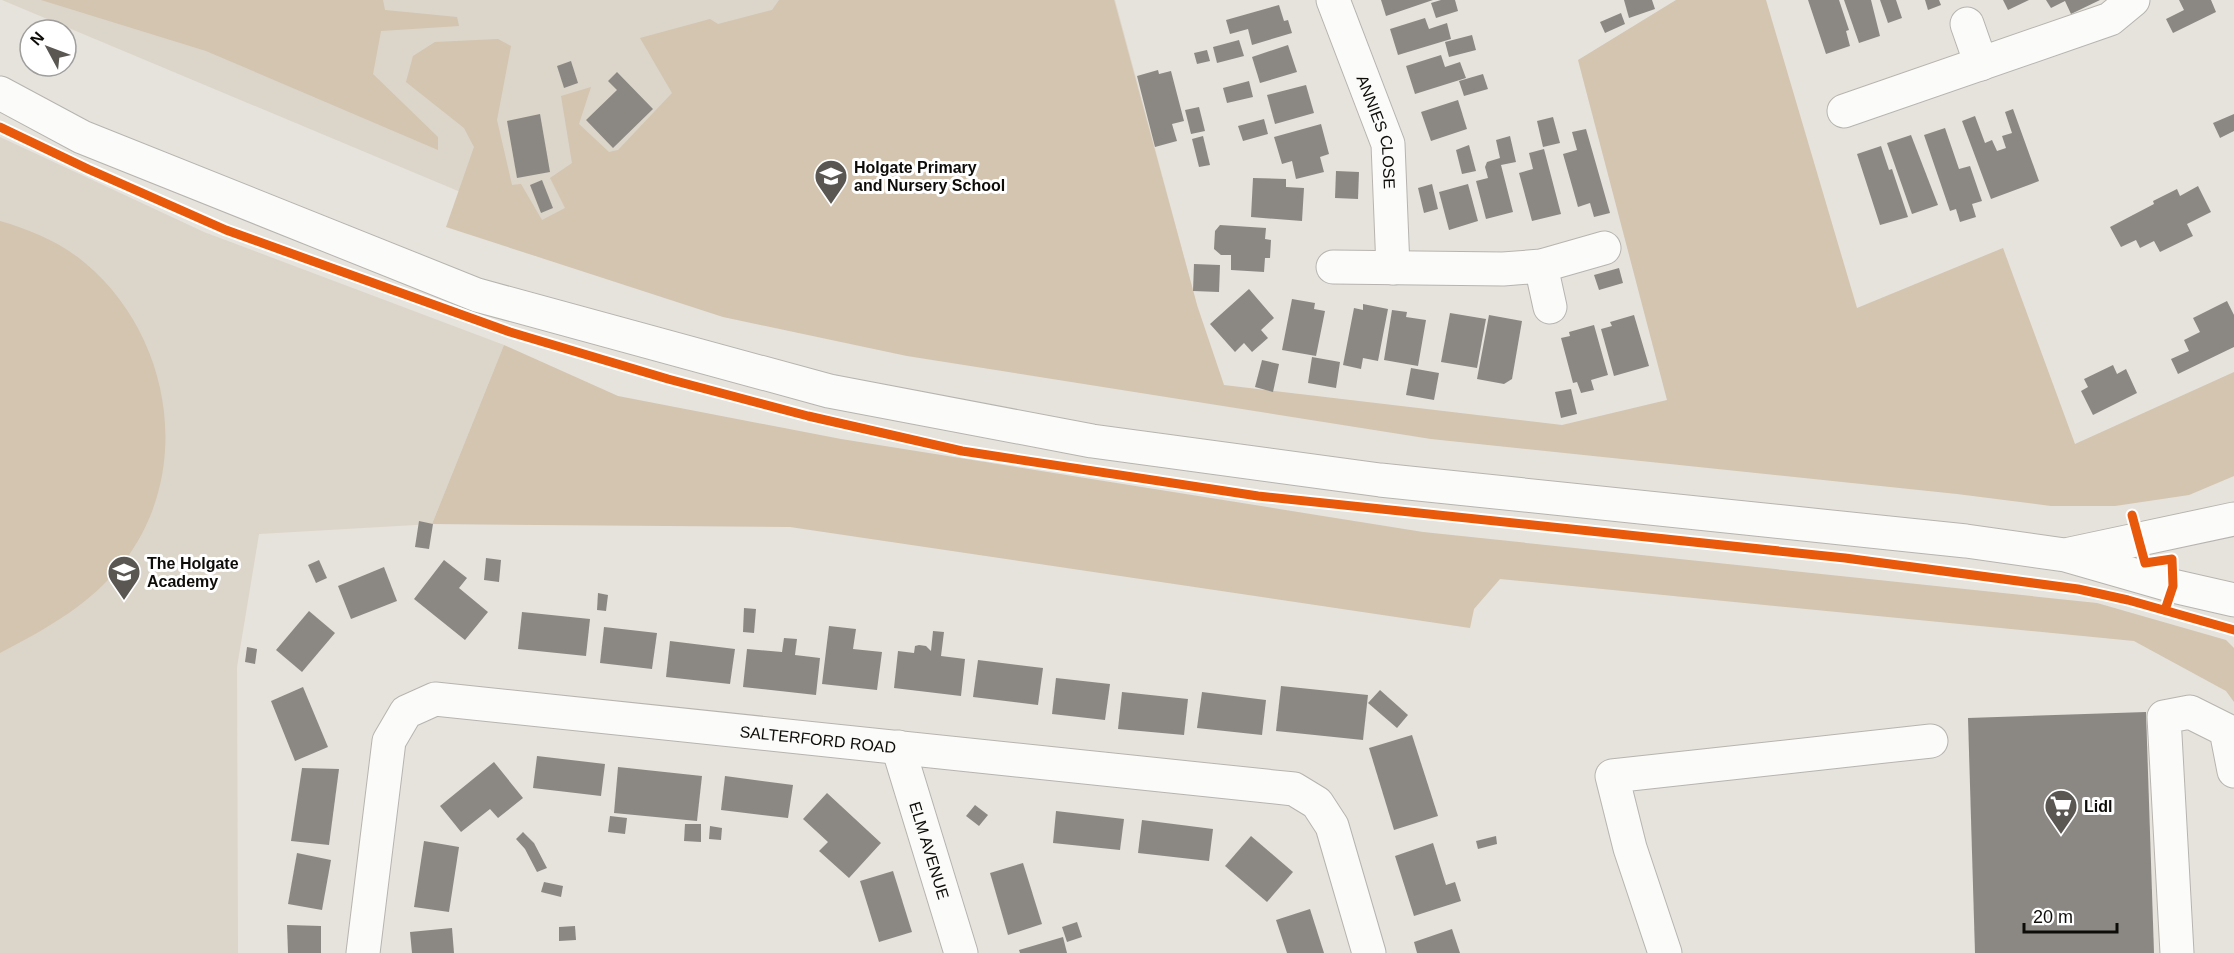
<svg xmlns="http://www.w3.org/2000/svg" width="2234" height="953" viewBox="0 0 2234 953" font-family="Helvetica,sans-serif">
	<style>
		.built { fill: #dcd5c9 }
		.green { fill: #d3c5af }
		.building { fill: #8b8884 }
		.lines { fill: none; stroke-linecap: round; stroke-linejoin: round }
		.minor-casing { stroke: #b7b4af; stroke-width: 35 }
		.primary-casing { stroke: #b7b4af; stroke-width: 35 }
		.minor { stroke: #fbfbfa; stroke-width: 33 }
		.primary { stroke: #fbfbfa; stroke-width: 33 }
		.cycleway-casing { stroke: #fff; stroke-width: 13 }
		.cycleway { stroke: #e8590c; stroke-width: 9 }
		.labels { text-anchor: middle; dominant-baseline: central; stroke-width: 6; stroke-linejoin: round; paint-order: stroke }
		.street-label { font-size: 16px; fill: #0e0c08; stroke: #fff }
		.poi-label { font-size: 16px; font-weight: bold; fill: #0e0c08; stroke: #fff; text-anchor: start }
	</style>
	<rect width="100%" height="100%" fill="#e6e2dc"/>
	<!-- built -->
	<g class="built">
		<polygon points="2,0 1115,0 1197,305 582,243"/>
		<polygon points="0,137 204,232 504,345 432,524 259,534 237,667 238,953 0,953"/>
	</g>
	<!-- green -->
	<g class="green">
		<polygon points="41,0 383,0 385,10 457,17 459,26 381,31 373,74 438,137 438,150 206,51"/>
		<polygon points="779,0 1114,0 1197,305 1224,385 1562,425 1667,400 1578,60 1676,0 1766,0 1857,308 2003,248 2075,444 2234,372 2234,476 2189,495 2115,506 2051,506 1957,494 1431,439 907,356 723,317 446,227 474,147 464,128 406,82 413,56 435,42 498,39 511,46 497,120 512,185 521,184 542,220 565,208 550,178 572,163 561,96 591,87 579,124 609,152 618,150 672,93 640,38 710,19 718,24 772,10"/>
		<path d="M0,221C31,230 60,242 85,263C170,334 194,467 126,559C93,603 48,628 0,653Z"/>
		<polygon points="504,345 618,396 841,439 1423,532 2097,603 2226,640 2234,648 2234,702 2226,691 2134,641 1500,579 1474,609 1470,628 790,527 432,524"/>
	</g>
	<!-- building -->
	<g class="building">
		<polygon points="1381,0 1433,0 1386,16"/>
		<polygon points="1441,0 1455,0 1458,11 1436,18 1431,3"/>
		<polygon points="1624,0 1652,0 1655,9 1629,18"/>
		<polygon points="1808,0 1839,0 1849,30 1846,31 1850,46 1826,54"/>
		<polygon points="1844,0 1871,0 1880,36 1859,43"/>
		<polygon points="1880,0 1896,0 1902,18 1888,23"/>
		<polygon points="1925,0 1939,0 1941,5 1928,10"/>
		<polygon points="2003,0 2029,0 2008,10"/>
		<polygon points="2046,0 2100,0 2071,14 2065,1 2051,8"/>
		<polygon points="2179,0 2211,0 2216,12 2173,33 2166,19 2184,10"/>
		<polygon points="1279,5 1284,21 1288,20 1292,33 1252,45 1248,29 1230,34 1226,20"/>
		<polygon points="1621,13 1625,24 1605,33 1600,22"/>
		<polygon points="1425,18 1429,29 1447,23 1451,39 1398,55 1390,29"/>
		<polygon points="1472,35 1476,50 1449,57 1445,42"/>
		<polygon points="1239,40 1244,56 1217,63 1213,47"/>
		<polygon points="1288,45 1297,72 1260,83 1252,57"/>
		<polygon points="1207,50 1210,61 1197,64 1194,53"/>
		<polygon points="1441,55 1445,67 1460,62 1466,78 1415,94 1406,66"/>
		<polygon points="571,61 578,83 564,88 557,66"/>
		<polygon points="1158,70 1159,74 1171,71 1184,121 1172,124 1177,141 1155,147 1137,76"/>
		<polygon points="617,72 653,109 613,148 586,120 617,90 608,81"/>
		<polygon points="1483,74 1488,89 1464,96 1459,81"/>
		<polygon points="1249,81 1253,97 1227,103 1223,88"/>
		<polygon points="1306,85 1314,113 1275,124 1267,95"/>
		<polygon points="1458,100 1467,129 1431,141 1421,112"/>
		<polygon points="1199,107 1205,131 1191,134 1185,110"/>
		<polygon points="2013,109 2039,181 1991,199 1962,121 1975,116 1985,143 1992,140 1997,151 2006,148 2002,136 2012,133 2005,112"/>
		<polygon points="540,114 550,172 517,178 507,121"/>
		<polygon points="2234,114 2234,131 2220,138 2213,123"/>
		<polygon points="1553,117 1560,143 1543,147 1537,121"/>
		<polygon points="1264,119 1268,134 1243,141 1238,126"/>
		<polygon points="1321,124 1329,154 1320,157 1324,172 1296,179 1292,161 1282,164 1274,137"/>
		<polygon points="1945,128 1959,169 1970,166 1982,201 1972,204 1976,217 1960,222 1956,209 1950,211 1924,135"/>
		<polygon points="1586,129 1610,213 1594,217 1590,203 1578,207 1563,154 1577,150 1572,132"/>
		<polygon points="1911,135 1938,205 1912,214 1887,143"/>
		<polygon points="1203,136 1210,165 1199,167 1192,139"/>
		<polygon points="1510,136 1516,162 1501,165 1513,212 1486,219 1476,181 1488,178 1485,167 1487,162 1500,158 1496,140"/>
		<polygon points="1469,145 1476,171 1462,174 1456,150"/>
		<polygon points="1881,146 1889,170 1892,169 1908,217 1880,225 1857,154"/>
		<polygon points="1544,149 1561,214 1532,221 1519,173 1533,169 1529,153"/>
		<polygon points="1336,171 1359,172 1358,199 1335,198"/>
		<polygon points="1253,178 1286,179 1286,187 1304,188 1302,221 1251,217"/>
		<polygon points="542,180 553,208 541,213 530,185"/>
		<polygon points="1432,184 1438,209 1424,213 1418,188"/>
		<polygon points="1468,184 1478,221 1449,230 1439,192"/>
		<polygon points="2198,186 2211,212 2187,224 2193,236 2160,252 2154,241 2140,248 2136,240 2121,247 2110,227 2154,204 2153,201 2177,189 2180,196"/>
		<polygon points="1220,225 1266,228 1265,239 1271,240 1270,258 1265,258 1264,272 1231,270 1231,255 1221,255 1214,249 1215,231"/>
		<polygon points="1194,264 1220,265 1219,292 1193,291"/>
		<polygon points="1619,268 1623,283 1599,290 1594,275"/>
		<polygon points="1249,289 1274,318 1261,330 1268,338 1252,352 1244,343 1235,352 1210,324"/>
		<polygon points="1292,299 1315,303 1314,309 1325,311 1316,356 1282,350"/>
		<polygon points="2227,301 2234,315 2234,347 2178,374 2171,359 2189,351 2184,340 2200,332 2193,318"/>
		<polygon points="1363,304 1388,309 1378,361 1363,358 1361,369 1343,365 1354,308 1363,310"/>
		<polygon points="1392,310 1407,312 1406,317 1426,320 1418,366 1384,360"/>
		<polygon points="1450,313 1486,319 1477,368 1441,362"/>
		<polygon points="1489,315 1522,321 1512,379 1504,384 1477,379"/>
		<polygon points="1634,315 1649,366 1614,376 1601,329 1612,326 1610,322"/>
		<polygon points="1594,325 1608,375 1591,380 1594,390 1581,393 1577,382 1573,383 1561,338 1570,336 1569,332"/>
		<polygon points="1312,357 1340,362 1336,388 1308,383"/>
		<polygon points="1262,360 1279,364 1273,392 1255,387"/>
		<polygon points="2113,365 2117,374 2126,369 2137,393 2093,415 2081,391 2088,387 2084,379"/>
		<polygon points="1411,368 1439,373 1434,400 1406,395"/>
		<polygon points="1571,389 1577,414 1561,418 1555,392"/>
		<polygon points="419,521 433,524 429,549 415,547"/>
		<polygon points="486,558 501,560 499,582 484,580"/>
		<polygon points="319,560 327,578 316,583 308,565"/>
		<polygon points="444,560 467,578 459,588 488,612 465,640 414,599"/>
		<polygon points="384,567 397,601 351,619 338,586"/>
		<polygon points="598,593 608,595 606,611 597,610"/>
		<polygon points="744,608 756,609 754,633 743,632"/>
		<polygon points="309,611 335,633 302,672 276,650"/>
		<polygon points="522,612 590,619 586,656 518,649"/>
		<polygon points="829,626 856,629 853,649 882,652 877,690 822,684"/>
		<polygon points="604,627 657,633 652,669 600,663"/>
		<polygon points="933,631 944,632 941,656 965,659 961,696 894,688 898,651 914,653 915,646 919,645 926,646 931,651"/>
		<polygon points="784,638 797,639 795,655 820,658 816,695 743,687 747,649 782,652"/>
		<polygon points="670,641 735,649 730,684 666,677"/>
		<polygon points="247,647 257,649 255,664 245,662"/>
		<polygon points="978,660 1043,668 1038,705 973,697"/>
		<polygon points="1056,678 1110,684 1105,720 1052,714"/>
		<polygon points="1281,686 1368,695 1363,740 1276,731"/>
		<polygon points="303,687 328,747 295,761 271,701"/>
		<polygon points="1380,690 1408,715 1397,728 1368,703"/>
		<polygon points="1122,692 1188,699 1184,735 1118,729"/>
		<polygon points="1202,692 1266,700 1262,735 1197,728"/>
		<polygon points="2146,712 2154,953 1975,953 1968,718"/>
		<polygon points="1412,735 1438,816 1394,830 1369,748"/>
		<polygon points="537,756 605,764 601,796 533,788"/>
		<polygon points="494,762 523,798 498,818 490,809 461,832 440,806"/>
		<polygon points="618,767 702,776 697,821 614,813"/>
		<polygon points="302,768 339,769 329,845 291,841"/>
		<polygon points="725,776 793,785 788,818 721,810"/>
		<polygon points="827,793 881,843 849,878 819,851 828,842 803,819"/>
		<polygon points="975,805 988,815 979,826 966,816"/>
		<polygon points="1056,811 1124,819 1120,850 1053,843"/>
		<polygon points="610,816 627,818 625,834 608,832"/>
		<polygon points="1142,820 1213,829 1209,861 1138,853"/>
		<polygon points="685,824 701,824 701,842 684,841"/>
		<polygon points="710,826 722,828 721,840 709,839"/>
		<polygon points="523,832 534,843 547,868 537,872 525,849 516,839"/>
		<polygon points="1251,836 1293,872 1267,902 1225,866"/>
		<polygon points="1496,836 1497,844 1478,849 1476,841"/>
		<polygon points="424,841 459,847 449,912 414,907"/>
		<polygon points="1433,843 1446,885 1455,882 1461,901 1414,916 1395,856"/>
		<polygon points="297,853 331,860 322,910 288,904"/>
		<polygon points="1023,863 1042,924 1008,935 990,873"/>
		<polygon points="893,871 912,932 879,942 860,881"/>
		<polygon points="544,882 563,886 561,897 541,892"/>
		<polygon points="1310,909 1324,953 1287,953 1276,920"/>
		<polygon points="1077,922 1082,937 1067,942 1062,927"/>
		<polygon points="287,925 321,926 321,953 288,953"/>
		<polygon points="575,926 576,940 559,941 559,927"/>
		<polygon points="452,928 454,953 412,953 410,932"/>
		<polygon points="1452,929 1460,953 1417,953 1414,942"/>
		<polygon points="1063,937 1067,953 1020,953 1019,950"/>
	</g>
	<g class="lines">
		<defs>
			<g id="minor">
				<path id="s1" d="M1333,0L1388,144L1393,268"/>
				<polyline points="1967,24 1981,64"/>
				<polyline points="1844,111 2110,19 2133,0"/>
				<polyline points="1541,266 1550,307"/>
				<polyline points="1333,267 1503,269 1541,266 1604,248"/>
				<path id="s2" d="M898,747L961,953"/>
				<path id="s3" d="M363,953L389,741L406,712L435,699L1294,789L1317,803L1332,826L1369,953"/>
				<polyline points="1665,953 1630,848 1612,776 1931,741"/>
				<polyline points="2177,953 2164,717 2190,712 2226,730 2234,771"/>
			</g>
			<g id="primary">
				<polyline points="0,93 82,137 477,295 829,391 1092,441 1380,480 1966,541 2065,555 2173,586 2234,600"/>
				<polyline points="2070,554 2234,519"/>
			</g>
		</defs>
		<!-- minor casing -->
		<use href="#minor" class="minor-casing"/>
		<!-- primary casing -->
		<use href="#primary" class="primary-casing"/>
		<!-- minor -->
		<use href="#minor" class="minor"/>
		<!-- primary -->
		<use href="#primary" class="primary"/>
		<defs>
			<g id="cycleway">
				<polyline points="0,127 88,169 226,230 510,332 668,379 808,416 962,451 1258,496 1845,558 2078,589 2128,600 2234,630"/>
				<polyline points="2132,515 2145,563 2172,559 2173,586 2165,610"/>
			</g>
		</defs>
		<!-- cycleway casing -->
		<use href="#cycleway" class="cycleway-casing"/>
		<!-- cycleway -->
		<use href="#cycleway" class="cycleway"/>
	</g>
	<!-- icons -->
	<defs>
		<symbol id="school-pin" viewBox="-11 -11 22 30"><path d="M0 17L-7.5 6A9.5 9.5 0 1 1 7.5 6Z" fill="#5a5752" stroke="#fff"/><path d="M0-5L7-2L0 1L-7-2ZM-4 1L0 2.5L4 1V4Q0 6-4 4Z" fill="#fff"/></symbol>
		<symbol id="supermarket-pin" viewBox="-11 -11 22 30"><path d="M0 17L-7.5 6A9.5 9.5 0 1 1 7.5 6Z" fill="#5a5752" stroke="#fff"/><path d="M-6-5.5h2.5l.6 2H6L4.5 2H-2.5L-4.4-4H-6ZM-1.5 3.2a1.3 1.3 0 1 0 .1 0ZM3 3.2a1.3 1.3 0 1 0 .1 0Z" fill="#fff"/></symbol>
	</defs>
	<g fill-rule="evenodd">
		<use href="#school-pin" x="812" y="157" width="38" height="52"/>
		<use href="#school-pin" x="105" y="553" width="38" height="52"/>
		<use href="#supermarket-pin" x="2042" y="787" width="38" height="52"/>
	</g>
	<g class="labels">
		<!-- street labels -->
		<g class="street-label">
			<text stroke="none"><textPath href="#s1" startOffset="140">ANNIES CLOSE</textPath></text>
			<text stroke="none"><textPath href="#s3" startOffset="664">SALTERFORD ROAD</textPath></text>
			<text stroke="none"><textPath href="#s2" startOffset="108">ELM AVENUE</textPath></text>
		</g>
		<!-- poi labels -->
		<g class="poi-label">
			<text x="854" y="167">Holgate Primary<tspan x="854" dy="18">and Nursery School</tspan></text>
			<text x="147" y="563">The Holgate<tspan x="147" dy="18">Academy</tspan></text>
			<text x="2084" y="806">Lidl</text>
		</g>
	</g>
	<!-- north arrow -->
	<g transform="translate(48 48) rotate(311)"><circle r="28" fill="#ffffff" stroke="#9f9e9c" stroke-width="1.5"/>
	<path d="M0-4.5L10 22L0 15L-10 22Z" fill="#5a5752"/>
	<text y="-9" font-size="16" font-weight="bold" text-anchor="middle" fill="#0e0c08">N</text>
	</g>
	<!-- scale -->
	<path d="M2024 923v9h93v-9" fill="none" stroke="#0e0c08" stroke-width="3"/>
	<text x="2033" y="923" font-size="18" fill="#0e0c08" stroke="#ffffff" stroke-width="4.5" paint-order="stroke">20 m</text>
</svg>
